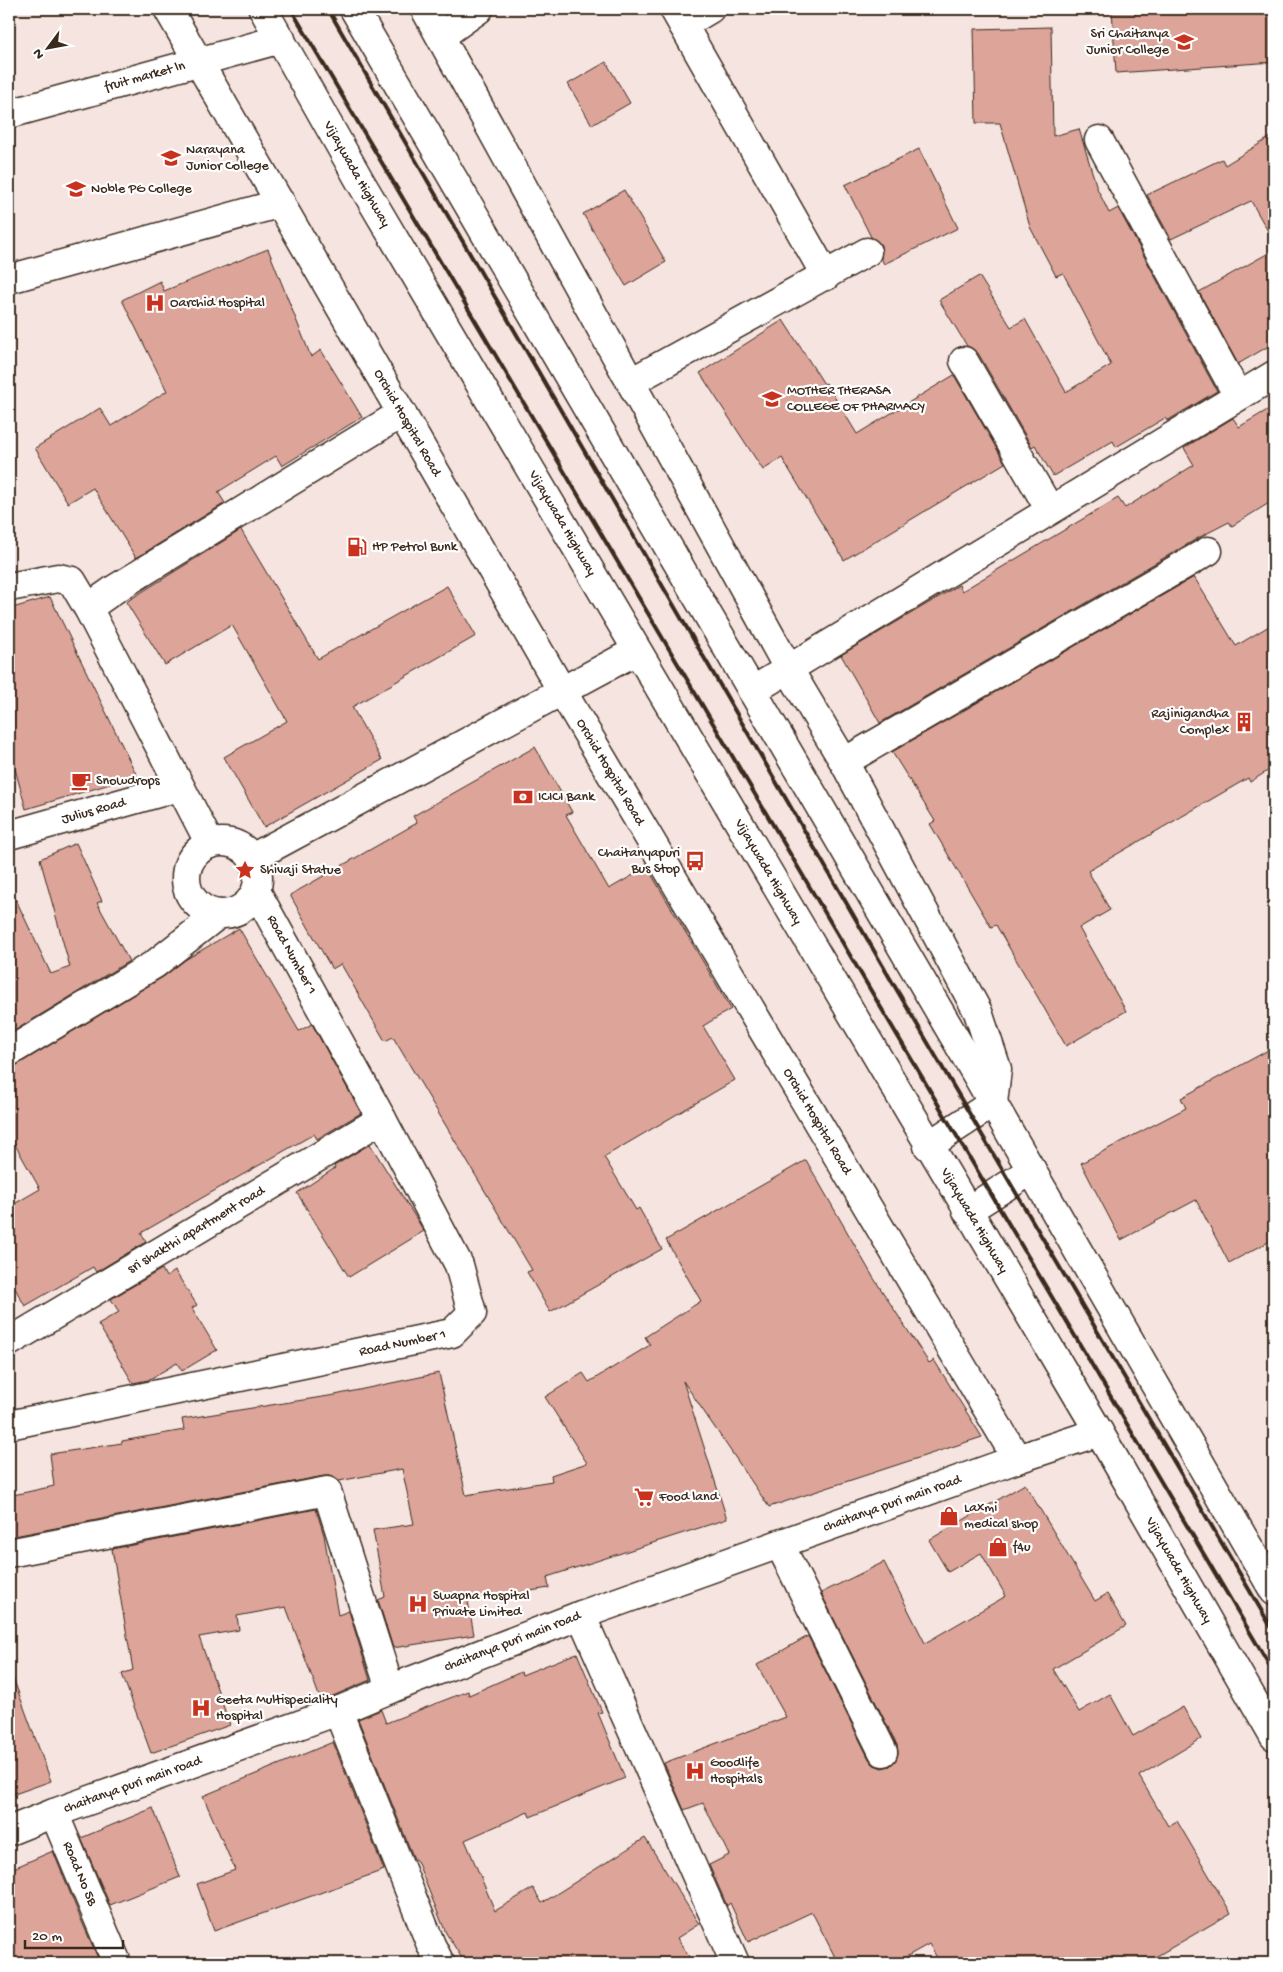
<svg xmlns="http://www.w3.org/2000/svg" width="1283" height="1972" viewBox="0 0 1283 1972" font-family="'Gochi Hand',sans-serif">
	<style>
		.building { fill: #dda499; stroke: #3b2a1e }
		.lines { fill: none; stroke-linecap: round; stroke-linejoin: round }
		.minor-casing { stroke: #3b2a1e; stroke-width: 31 }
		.highway-casing { stroke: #3b2a1e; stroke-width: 31 }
		.minor { stroke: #fff; stroke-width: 28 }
		.highway { stroke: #fff; stroke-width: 28 }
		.rail { stroke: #3b2a1e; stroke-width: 4 }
		.labels { text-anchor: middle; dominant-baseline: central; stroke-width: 4.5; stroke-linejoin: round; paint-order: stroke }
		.poi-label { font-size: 14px; fill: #3b2a1e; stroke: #fff; text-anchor: start }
		.street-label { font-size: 14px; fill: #3b2a1e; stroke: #fff }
	</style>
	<rect width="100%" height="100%" fill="#f5e4e0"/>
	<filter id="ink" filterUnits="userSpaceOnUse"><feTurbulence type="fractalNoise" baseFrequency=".02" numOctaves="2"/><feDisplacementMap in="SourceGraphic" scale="10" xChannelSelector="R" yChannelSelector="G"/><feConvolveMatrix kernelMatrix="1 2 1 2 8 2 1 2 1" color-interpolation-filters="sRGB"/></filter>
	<g filter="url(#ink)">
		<!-- building -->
		<g class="building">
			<polygon points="1112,9 1274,9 1274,62 1116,73"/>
			<polygon points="1051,27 1053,136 1079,129 1097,188 1109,213 1118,208 1217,391 1167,421 1165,418 1116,447 1113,441 1053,476 1035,445 1032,447 978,353 967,346 939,300 979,276 1011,327 1025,319 1066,392 1111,365 1063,273 1056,276 1030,227 1000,123 976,123 974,29"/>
			<polygon points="606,62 630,103 592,125 568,84"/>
			<polygon points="1274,135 1274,242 1251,201 1171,239 1147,195 1222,159 1225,165"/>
			<polygon points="919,149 958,228 884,264 881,258 881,245 871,237 845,185"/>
			<polygon points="624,190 666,262 626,286 583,214"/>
			<polygon points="268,249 311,357 321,350 362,417 282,466 276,456 218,492 225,503 136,558 93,488 68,503 35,448 100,408 111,426 167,391 122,300 160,281 164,291"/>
			<polygon points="1274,250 1274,343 1238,364 1199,292"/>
			<polygon points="783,320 824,384 826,383 857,434 954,375 1005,463 844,560 782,458 763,470 700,373"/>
			<polygon points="1274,406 1274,500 1232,526 1229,522 1200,537 880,723 841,655 959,585 962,591 1118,498 1125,508 1194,465 1184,448 1233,418 1239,427"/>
			<polygon points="241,530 318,659 447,586 476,636 352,707 382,760 264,827 224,757 287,721 232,625 165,665 126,602"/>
			<polygon points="1194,577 1236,646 1274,623 1274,767 1250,782 1248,778 1088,871 1110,910 1079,928 1126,1011 1066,1046 996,925 991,927 930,824 935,821 892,752"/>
			<polygon points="50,597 137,776 26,809 9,747 9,609"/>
			<polygon points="535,747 572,812 566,815 609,889 647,867 731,1009 703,1026 735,1080 604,1157 636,1210 639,1208 662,1249 550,1312 527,1272 532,1270 393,1037 385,1041 341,964 332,969 290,895 417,823 413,816"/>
			<polygon points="76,843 102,901 97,903 129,961 9,1034 9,885 51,974 70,967 40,859"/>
			<polygon points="239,928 299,1031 312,1024 361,1113 317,1139 314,1134 207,1195 141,1233 146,1242 96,1272 93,1267 25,1306 9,1278 9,1207 40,1189 9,1134 9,1068 17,1065 163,977 185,960"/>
			<polygon points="1274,1047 1274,1239 1229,1263 1196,1200 1121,1240 1081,1163 1186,1108 1181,1098"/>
			<polygon points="370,1144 424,1231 349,1277 297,1193 335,1168 334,1166"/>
			<polygon points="806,1160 873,1277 929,1363 934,1360 982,1437 769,1507 683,1381 727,1519 547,1577 549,1588 468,1601 474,1635 393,1648 378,1600 385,1597 373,1530 414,1524 402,1469 339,1481 332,1476 324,1476 9,1537 9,1496 54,1486 50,1454 122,1443 122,1441 184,1430 182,1419 335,1395 439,1373 466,1495 552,1481 551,1475 587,1463 545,1397 583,1373 589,1382 650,1345 645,1337 701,1301 666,1240"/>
			<polygon points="162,1269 166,1277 175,1271 197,1305 192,1308 217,1350 182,1371 177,1363 148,1380 133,1383 98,1324 119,1312 111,1299"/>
			<polygon points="1025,1484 1095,1601 1107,1594 1126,1626 1053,1669 1079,1712 1110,1694 1133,1736 1183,1707 1201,1739 1139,1776 1168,1826 1177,1821 1231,1913 1145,1963 940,1963 929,1944 895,1963 838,1963 812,1912 748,1942 730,1903 727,1906 709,1865 729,1855 703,1803 684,1810 664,1763 786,1717 757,1665 808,1636 869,1759 874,1765 882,1768 890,1766 896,1760 898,1753 897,1745 821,1593 884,1562 925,1643 1006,1596 981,1553 948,1572 929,1540"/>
			<polygon points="316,1509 324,1535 338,1615 349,1611 370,1680 321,1701 286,1607 237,1616 239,1630 199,1637 230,1725 151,1753 122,1674 133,1670 112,1549"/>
			<polygon points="577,1653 602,1712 598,1713 625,1778 530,1817 528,1812 465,1840 495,1911 533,1888 542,1903 645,1838 699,1924 677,1938 693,1963 465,1963 446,1933 417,1861 414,1859 358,1719 381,1710 386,1723 468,1691 469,1695 521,1672 522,1675"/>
			<polygon points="9,1675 12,1675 51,1781 9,1796"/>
			<polygon points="333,1742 384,1870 214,1931 197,1884 235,1870 203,1796"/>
			<polygon points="153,1808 180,1877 110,1905 81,1838"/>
			<polygon points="53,1851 80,1917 100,1963 9,1963 9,1870"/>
		</g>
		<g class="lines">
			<defs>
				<g id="minor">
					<path id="s1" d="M168,9L562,691L1017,1459L1099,1432"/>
					<polyline points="425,9 788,668 844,762 978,1012 997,1069 993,1103"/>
					<polyline points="674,9 826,276"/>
					<polyline points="683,25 710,9"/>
					<polyline points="441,36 479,9"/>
					<path id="s2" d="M9,114L281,39"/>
					<polyline points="1099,140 1238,396"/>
					<polyline points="9,279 281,203"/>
					<polyline points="964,361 1050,510"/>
					<polyline points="631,382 867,252"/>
					<polyline points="9,587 58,578 72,581 88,608 210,844"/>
					<polyline points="88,608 115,589 402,413"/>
					<polyline points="752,691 1274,375"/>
					<polyline points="844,762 1208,551"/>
					<path id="s3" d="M9,835L179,787"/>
					<circle cx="222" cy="878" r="36"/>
					<polyline points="252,858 636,651"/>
					<polyline points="9,1052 155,964 219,914"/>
					<path id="s4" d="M9,1342L382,1119"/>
					<path id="s5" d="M9,1425L452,1333L472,1313L459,1265L382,1119L256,891"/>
					<polyline points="780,1545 883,1752"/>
					<polyline points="9,1553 327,1491 390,1689"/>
					<polyline points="581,1615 735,1963"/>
					<polyline points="338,1711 431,1945 440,1963"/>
					<path id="s6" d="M54,1813L117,1963"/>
					<path id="s7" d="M9,1831L54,1813L338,1711L390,1689L581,1615L1017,1459"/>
				</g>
				<g id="highway">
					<path id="s8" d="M263,9L360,181L1099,1432L1274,1736"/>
					<polyline points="354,9 976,1074 1274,1591"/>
					<polyline points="928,1146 993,1103"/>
					<polyline points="967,1211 1032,1170"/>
				</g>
			</defs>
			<!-- minor casing -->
			<use href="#minor" class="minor-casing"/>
			<!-- highway casing -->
			<use href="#highway" class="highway-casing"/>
			<!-- minor -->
			<use href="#minor" class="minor"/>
			<!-- highway -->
			<use href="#highway" class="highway"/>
			<!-- rail -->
			<g class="rail">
				<polyline points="291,9 1274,1673"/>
				<polyline points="328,9 891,980 1274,1632"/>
			</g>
		</g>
	</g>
	<!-- icons -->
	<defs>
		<symbol id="university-bare" viewBox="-9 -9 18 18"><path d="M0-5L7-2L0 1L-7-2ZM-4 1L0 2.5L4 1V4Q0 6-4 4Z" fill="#c8321e" stroke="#fff" stroke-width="2.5" paint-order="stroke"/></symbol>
		<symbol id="hospital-bare" viewBox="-9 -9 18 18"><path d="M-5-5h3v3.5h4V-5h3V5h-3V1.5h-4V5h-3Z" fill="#c8321e" stroke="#fff" stroke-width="2.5" paint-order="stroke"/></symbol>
		<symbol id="fuel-bare" viewBox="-9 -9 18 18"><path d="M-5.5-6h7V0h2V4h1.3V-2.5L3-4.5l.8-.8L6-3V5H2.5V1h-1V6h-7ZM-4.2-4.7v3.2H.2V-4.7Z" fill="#c8321e" stroke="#fff" stroke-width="2.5" paint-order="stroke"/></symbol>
		<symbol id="building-bare" viewBox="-9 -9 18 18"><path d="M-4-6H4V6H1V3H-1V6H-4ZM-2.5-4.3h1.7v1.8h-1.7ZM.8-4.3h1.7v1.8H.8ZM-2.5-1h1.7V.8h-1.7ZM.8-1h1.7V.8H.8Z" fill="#c8321e" stroke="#fff" stroke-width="2.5" paint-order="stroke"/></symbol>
		<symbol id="cafe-bare" viewBox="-9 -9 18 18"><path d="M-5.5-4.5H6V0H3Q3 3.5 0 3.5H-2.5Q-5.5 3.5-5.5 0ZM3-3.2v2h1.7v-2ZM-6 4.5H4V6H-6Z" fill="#c8321e" stroke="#fff" stroke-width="2.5" paint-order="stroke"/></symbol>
		<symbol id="bank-bare" viewBox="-9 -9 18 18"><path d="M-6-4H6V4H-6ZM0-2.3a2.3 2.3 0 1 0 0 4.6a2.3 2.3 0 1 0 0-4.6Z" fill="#c8321e" stroke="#fff" stroke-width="2.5" paint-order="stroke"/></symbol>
		<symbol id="bus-bare" viewBox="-9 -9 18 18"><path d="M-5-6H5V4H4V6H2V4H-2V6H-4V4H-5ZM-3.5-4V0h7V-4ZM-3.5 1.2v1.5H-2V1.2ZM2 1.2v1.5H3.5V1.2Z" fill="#c8321e" stroke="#fff" stroke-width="2.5" paint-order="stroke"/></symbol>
		<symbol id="sight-bare" viewBox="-9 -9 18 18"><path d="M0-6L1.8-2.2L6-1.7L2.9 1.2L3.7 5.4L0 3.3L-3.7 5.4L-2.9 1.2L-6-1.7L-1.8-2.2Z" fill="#c8321e" stroke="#fff" stroke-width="2.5" paint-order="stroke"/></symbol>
		<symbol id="supermarket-bare" viewBox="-9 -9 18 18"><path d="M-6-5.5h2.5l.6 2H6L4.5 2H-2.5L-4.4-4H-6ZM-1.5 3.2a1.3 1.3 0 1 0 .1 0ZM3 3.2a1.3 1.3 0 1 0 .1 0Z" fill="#c8321e" stroke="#fff" stroke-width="2.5" paint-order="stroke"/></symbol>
		<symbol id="shop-bare" viewBox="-9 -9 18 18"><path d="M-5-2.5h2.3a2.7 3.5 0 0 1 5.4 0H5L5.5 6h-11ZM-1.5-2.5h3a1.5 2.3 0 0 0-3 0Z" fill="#c8321e" stroke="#fff" stroke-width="2.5" paint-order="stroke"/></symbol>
	</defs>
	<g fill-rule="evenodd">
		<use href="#university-bare" x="1170" y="28" width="28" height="28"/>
		<use href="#university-bare" x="157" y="144" width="28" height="28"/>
		<use href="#university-bare" x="62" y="175" width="28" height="28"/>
		<use href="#hospital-bare" x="141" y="289" width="28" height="28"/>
		<use href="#university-bare" x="758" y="385" width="28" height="28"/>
		<use href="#fuel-bare" x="343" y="533" width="28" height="28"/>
		<use href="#building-bare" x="1230" y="708" width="28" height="28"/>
		<use href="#cafe-bare" x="67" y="767" width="28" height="28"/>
		<use href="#bank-bare" x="509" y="783" width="28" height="28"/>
		<use href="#bus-bare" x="681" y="847" width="28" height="28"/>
		<use href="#sight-bare" x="231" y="856" width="28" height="28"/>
		<use href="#supermarket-bare" x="630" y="1483" width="28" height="28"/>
		<use href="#shop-bare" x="935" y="1502" width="28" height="28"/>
		<use href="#shop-bare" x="984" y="1533" width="28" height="28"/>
		<use href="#hospital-bare" x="404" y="1590" width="28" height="28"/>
		<use href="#hospital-bare" x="187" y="1694" width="28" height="28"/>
		<use href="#hospital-bare" x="681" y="1757" width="28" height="28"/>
	</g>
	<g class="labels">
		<!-- poi labels -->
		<g class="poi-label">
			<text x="1169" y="34" text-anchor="end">Sri Chaitanya<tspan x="1169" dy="16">Junior College</tspan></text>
			<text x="186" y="150">Narayana<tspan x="186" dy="16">Junior College</tspan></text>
			<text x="91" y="189">Noble PG College</text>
			<text x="170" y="303">Oarchid Hospital</text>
			<text x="787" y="391">MOTHER THERASA<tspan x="787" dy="16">COLLEGE OF PHARMACY</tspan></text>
			<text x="372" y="547">HP Petrol Bunk</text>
			<text x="1229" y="714" text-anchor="end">Rajinigandha<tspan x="1229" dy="16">Complex</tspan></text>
			<text x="96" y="781">Snowdrops</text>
			<text x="538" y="797">ICICI Bank</text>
			<text x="680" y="853" text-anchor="end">Chaitanyapuri<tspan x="680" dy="16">Bus Stop</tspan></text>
			<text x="260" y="870">Shivaji Statue</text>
			<text x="659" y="1497">Food land</text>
			<text x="964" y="1508">Laxmi<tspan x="964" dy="16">medical shop</tspan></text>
			<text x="1013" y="1547">f4u</text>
			<text x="433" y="1596">Swapna Hospital<tspan x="433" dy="16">Private Limited</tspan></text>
			<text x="216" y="1700">Geeta Multispeciality<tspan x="216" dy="16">Hospital</tspan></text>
			<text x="710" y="1763">Goodlife<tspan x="710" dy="16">Hospitals</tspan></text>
		</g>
		<!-- street labels -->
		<g class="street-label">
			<text stroke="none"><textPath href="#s2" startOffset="141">fruit market ln</textPath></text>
			<text stroke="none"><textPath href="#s8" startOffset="190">Vijaywada Highway</textPath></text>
			<text stroke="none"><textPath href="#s1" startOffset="478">Orchid Hospital Road</textPath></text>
			<text stroke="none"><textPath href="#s8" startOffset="595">Vijaywada Highway</textPath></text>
			<text stroke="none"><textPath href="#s1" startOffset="882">Orchid Hospital Road</textPath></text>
			<text stroke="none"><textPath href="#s3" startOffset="88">Julius Road</textPath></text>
			<text stroke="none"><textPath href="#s8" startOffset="1000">Vijaywada Highway</textPath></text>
			<text transform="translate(291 955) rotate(61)">Road Number 1</text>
			<text stroke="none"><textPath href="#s1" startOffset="1288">Orchid Hospital Road</textPath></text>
			<text stroke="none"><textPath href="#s8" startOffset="1405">Vijaywada Highway</textPath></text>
			<text stroke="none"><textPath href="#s4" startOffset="218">sri shakthi apartment road</textPath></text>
			<text stroke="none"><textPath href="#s5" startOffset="402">Road Number 1</textPath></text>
			<text stroke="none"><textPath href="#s7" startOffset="942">chaitanya puri main road</textPath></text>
			<text stroke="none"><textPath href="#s8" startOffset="1810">Vijaywada Highway</textPath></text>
			<text stroke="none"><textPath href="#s7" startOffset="538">chaitanya puri main road</textPath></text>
			<text stroke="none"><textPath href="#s7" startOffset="132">chaitanya puri main road</textPath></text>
			<text stroke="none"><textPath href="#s6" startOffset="66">Road No 5B</textPath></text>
		</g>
	</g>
	<!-- margin -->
	<rect width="1283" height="1972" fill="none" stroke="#fff" stroke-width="30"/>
	<rect x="15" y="15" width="1253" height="1942" fill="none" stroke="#3b2a1e" stroke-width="2" filter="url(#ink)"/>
	<!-- north arrow -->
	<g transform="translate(48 48) rotate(238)" stroke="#ffffff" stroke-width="4" paint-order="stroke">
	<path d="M0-4L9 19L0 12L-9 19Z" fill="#3b2a1e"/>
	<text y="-8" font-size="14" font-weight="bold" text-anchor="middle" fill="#3b2a1e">N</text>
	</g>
	<!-- scale -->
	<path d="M25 1940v8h98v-8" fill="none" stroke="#3b2a1e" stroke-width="2.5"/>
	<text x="32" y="1940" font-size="15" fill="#3b2a1e" stroke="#ffffff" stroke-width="4" paint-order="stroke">20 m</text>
</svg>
